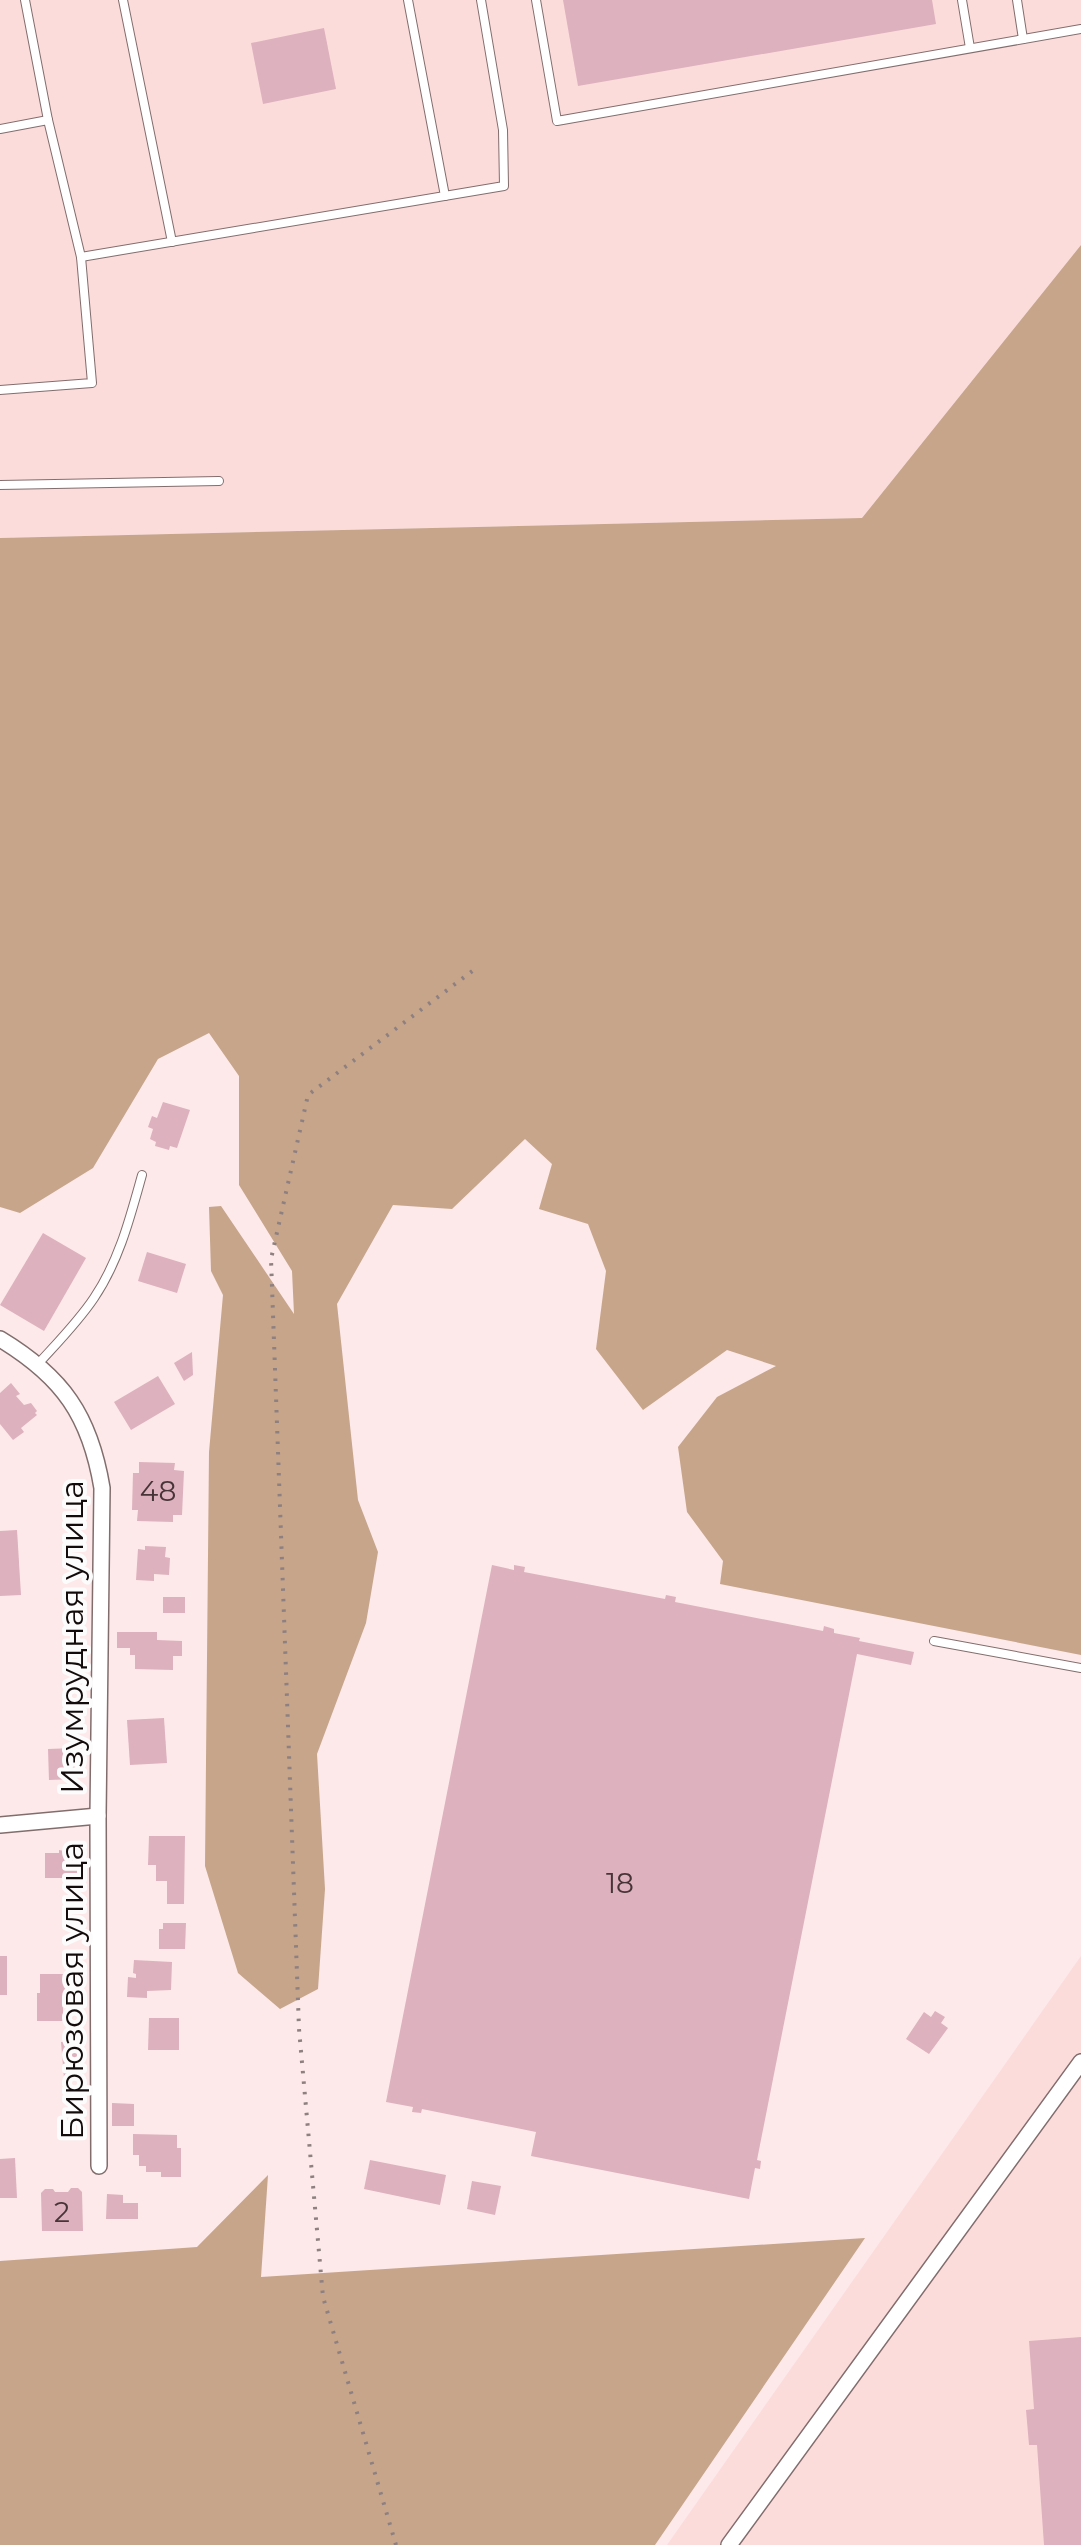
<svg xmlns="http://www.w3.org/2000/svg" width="1081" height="2545" viewBox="0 0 1081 2545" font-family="Montserrat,sans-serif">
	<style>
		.built { fill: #fcdcdb }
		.forest { fill: #c6a58b }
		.building { fill: #ddb1be }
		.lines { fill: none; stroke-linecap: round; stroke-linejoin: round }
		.lane-casing { stroke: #826d6d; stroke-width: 10 }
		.street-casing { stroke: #826d6d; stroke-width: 18 }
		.path { stroke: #8e8080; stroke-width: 4; stroke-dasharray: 2.5 8; stroke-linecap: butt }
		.lane { stroke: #fff; stroke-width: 8 }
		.street { stroke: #fff; stroke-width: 15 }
		.labels { text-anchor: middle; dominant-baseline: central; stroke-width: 8; stroke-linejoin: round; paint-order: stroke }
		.number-label { font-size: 28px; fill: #463438 }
		.street-label { font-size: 32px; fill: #130b0b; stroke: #fcfcfc }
	</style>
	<rect width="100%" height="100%" fill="#fde9e9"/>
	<!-- built -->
	<g class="built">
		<polygon points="0,0 1081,0 1081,245 862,518 0,538"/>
		<polygon points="1081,1956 1081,2545 667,2545"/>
	</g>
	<!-- forest -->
	<g class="forest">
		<polygon points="1081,245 1081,1655 720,1584 723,1561 687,1512 678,1447 717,1397 776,1366 727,1350 643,1410 596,1349 606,1271 588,1224 539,1209 552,1164 525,1139 452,1209 393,1205 337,1304 358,1500 378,1552 366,1623 317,1754 325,1889 318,1989 280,2009 238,1973 205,1866 209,1452 223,1295 211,1271 209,1207 221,1206 294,1314 292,1271 239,1185 239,1076 209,1033 158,1059 93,1168 20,1213 0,1207 0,538 862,518"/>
		<polygon points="268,2175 261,2277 865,2238 655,2545 0,2545 0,2261 197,2247"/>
	</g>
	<!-- building -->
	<g class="building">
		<polygon points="563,0 932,0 936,24 578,86"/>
		<polygon points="324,28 336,89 263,104 251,43"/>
		<polygon points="163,1102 190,1110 177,1148 170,1146 169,1150 155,1146 156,1142 150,1139 153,1129 148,1127 152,1116 157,1118"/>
		<polygon points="43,1233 86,1258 44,1331 0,1305"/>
		<polygon points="147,1252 186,1264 177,1293 138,1281"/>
		<polygon points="192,1352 193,1375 184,1381 174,1363"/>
		<polygon points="158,1376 175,1404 131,1430 114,1402"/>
		<polygon points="11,1383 20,1394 16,1396 24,1405 31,1403 37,1411 35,1413 37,1415 21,1428 24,1432 13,1440 0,1424 0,1393"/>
		<polygon points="139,1462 175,1463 174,1470 184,1471 182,1515 173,1515 173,1522 137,1521 138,1510 132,1510 133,1473 139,1473"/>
		<polygon points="17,1530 21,1595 0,1596 0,1531"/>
		<polygon points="145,1546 166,1547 165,1557 170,1558 169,1575 154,1574 154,1581 136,1580 138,1549 145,1550"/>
		<polygon points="492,1565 514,1570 514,1565 525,1567 524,1572 665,1599 666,1595 676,1597 675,1602 823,1631 824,1626 834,1629 834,1633 860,1638 859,1641 914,1652 911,1665 857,1654 757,2160 761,2161 760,2169 755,2168 749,2199 531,2156 536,2132 422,2109 421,2113 412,2112 413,2107 386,2102"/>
		<rect x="163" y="1597" width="22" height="16"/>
		<polygon points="117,1632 157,1632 157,1640 182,1641 182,1656 173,1656 173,1670 135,1669 135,1655 130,1655 130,1648 117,1648"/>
		<polygon points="164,1718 167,1763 130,1765 127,1720"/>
		<polygon points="74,1748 75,1779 49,1780 48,1749"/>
		<polygon points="149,1836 185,1836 184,1904 167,1904 167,1881 156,1881 156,1865 148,1865"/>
		<polygon points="59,1850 74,1853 74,1863 79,1863 79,1878 45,1878 45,1853 59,1853"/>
		<polygon points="163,1923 186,1923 185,1949 159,1949 159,1929 163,1929"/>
		<rect x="0" y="1956" width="7" height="39"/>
		<polygon points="134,1960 172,1962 171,1990 147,1991 147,1998 127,1997 128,1977 136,1978 136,1974 133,1973"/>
		<polygon points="40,1974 72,1974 71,2008 63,2008 63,2021 37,2021 37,1993 40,1993"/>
		<polygon points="935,2011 945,2017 941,2023 948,2028 929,2054 906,2039 924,2012 931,2017"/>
		<polygon points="149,2018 179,2018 179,2050 148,2050"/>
		<polygon points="80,2040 83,2077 64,2078 61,2042"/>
		<polygon points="112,2103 134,2104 134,2126 112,2126"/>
		<polygon points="133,2134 177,2135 177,2148 181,2148 181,2177 161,2177 161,2172 146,2172 146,2166 139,2166 139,2155 133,2155"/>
		<polygon points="15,2158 17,2198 0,2198 0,2159"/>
		<polygon points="370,2160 446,2175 440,2205 364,2189"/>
		<polygon points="472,2181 501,2186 495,2215 467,2209"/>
		<polygon points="71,2188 78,2188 82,2192 83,2231 42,2231 41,2193 45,2189 53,2189 55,2192 68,2192"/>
		<polygon points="107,2194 123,2195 123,2203 138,2203 138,2219 106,2219"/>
		<polygon points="1081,2337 1081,2545 1044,2545 1037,2445 1029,2445 1026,2410 1034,2409 1029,2341"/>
	</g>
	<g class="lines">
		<defs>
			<g id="lane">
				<polyline points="123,0 172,242"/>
				<polyline points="408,0 445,196"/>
				<polyline points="536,0 557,121 1081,29"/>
				<polyline points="962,0 970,48"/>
				<polyline points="1017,0 1023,39"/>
				<polyline points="0,129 48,120"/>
				<polyline points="81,257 504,186 503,130 481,0"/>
				<polyline points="0,390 92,383 81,257 48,120 25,0"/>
				<polyline points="0,485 219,481"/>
				<path d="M38,1364C57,1343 78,1322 94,1298C119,1261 130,1218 142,1175"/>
				<polyline points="934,1641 1081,1668"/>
			</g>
			<g id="street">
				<path d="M0,1339C63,1377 90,1416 102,1488L98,1816L99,2166"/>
				<polyline points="0,1825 98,1816"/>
				<polyline points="729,2545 1081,2062"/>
			</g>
		</defs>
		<!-- lane casing -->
		<use href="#lane" class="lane-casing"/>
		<!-- street casing -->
		<use href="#street" class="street-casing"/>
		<!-- path -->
		<polyline class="path" points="396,2545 323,2297 299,2029 271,1259 308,1095 475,969"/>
		<!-- lane -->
		<use href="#lane" class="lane"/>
		<!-- street -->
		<use href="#street" class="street"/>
	</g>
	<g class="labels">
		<!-- number labels -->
		<g class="number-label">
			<text x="158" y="1491">48</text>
			<text x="620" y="1883">18</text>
			<text x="62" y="2212">2</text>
		</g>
		<!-- street labels -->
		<g class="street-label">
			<text transform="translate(71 1637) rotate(-90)">Изумрудная улица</text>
			<text transform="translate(71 1991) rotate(-90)">Бирюзовая улица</text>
		</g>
	</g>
</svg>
